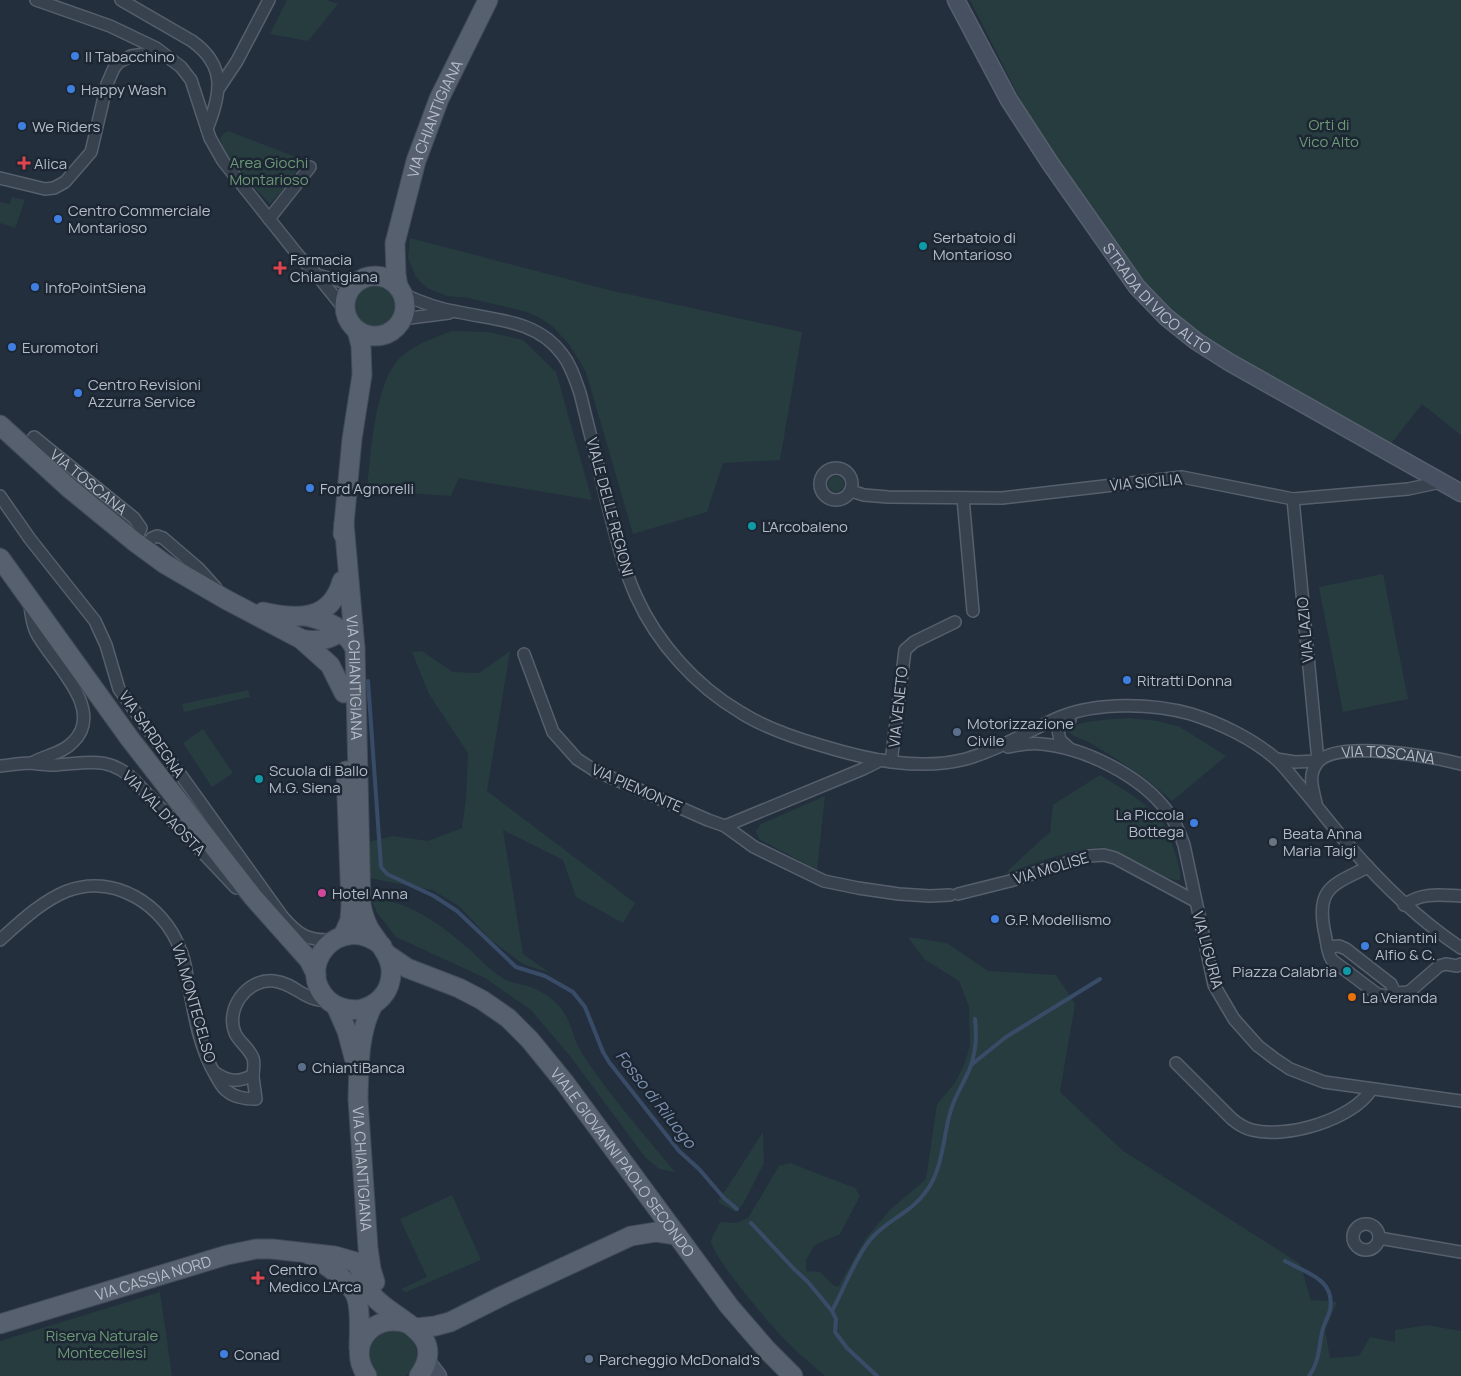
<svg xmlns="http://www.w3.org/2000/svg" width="1461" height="1376" viewBox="0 0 1461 1376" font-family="Manrope,sans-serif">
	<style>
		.green { fill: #263c3f }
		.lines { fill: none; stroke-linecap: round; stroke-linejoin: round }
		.stream { stroke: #394c67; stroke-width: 4 }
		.street-casing { stroke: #565f6c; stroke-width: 14 }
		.secondary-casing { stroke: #565f6c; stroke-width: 19 }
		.primary-casing { stroke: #414a57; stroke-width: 21 }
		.street { stroke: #38414e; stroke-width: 11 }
		.secondary { stroke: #465061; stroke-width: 16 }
		.primary { stroke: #56606e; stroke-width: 19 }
		.shop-dot { fill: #3f7fe0; stroke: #1d2633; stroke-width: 2 }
		.health-dot { fill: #e0444e; stroke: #1d2633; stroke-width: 2 }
		.culture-dot { fill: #0f9aa8; stroke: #1d2633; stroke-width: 2 }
		.service-dot { fill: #5c6f8a; stroke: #1d2633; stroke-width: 2 }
		.worship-dot { fill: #6b7280; stroke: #1d2633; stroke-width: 2 }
		.hotel-dot { fill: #d1479c; stroke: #1d2633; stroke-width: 2 }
		.food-dot { fill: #e8710a; stroke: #1d2633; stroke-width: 2 }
		.labels { text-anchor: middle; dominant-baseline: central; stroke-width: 5; stroke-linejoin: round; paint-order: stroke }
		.poi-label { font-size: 15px; fill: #b4bcc9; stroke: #1d2633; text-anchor: start }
		.street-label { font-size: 15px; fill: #b4bcc9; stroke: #1d2633 }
		.park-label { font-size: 15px; fill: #6b9a76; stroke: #1d2633 }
		.water-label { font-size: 16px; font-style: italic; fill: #7c92b1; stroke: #1d2633 }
	</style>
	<rect width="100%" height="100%" fill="#242f3e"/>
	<!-- green -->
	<g class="green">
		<polygon points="287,0 327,0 338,4 308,41 270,34"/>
		<polygon points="970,0 1461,0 1461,435 1422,404 1390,445 1218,348 1176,317 1149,289 1036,131"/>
		<path d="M228,131L304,160L287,185L270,204C253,185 226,164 220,138L223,134Z"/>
		<polygon points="12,197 25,200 15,228 0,223 0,202 10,204"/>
		<polygon points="410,238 609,290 802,332 780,460 723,463 707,512 633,534 586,372 569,344 553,327 542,319 527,312 469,298 447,296 427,288 416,277 408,258"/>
		<circle cx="376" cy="307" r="23"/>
		<path d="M452,331L489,332L523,340L556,372L592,500L459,478L451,496L367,490C371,454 374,382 401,357C415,344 434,338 452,331Z"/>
		<circle cx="836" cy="484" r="8"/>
		<polygon points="1383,574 1408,699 1343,712 1319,587"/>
		<polygon points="422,651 453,672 479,673 510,651 487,791 635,903 623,923 576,897 563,860 503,830 523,954 550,973 523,964 491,940 459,906 432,890 369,878 368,842 393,836 428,841 462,828 466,799 468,753 429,694 412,652"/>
		<polygon points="248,690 250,697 184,712 182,704"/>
		<path d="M1129,718L1158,721L1180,727L1226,756L1172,801C1147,778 1120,761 1092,744C1084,739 1074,738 1067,731C1074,720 1116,719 1129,718Z"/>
		<polygon points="203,729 233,773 212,787 183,743"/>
		<path d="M1100,775C1121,788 1149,803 1164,825C1169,833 1172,844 1175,853C1178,862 1181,871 1180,880C1166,883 1124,851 1104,848C1081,845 1028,866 1004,874L1050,832L1053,805Z"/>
		<polygon points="825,796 817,870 759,839 756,831 761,824"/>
		<path d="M385,900C417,907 444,927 469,949C480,959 491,971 504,979C514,984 522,984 533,988C541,991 552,998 558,1005C572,1019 572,1039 583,1055C610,1096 644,1134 675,1172L659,1169L645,1157L570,1056L531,1010L485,978L396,937L378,914L372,902Z"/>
		<path d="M908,937L947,943L988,971L1056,975L1075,1004L1060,1092L1122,1150L1300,1264L1311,1300L1337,1302L1325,1330L1330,1358L1359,1356L1370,1337L1395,1342V1330L1427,1325L1461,1331V1376H825C811,1364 797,1352 784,1339C771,1325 711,1256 711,1240L720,1222L736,1223L748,1218L779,1166L790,1163L855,1188L860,1196L840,1234L815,1245L806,1260V1271L820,1272L833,1285L838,1287L866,1238L890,1210L926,1179L937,1104L955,1083L964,1065L970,1046L969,1007L959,981L924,959Z"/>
		<polygon points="763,1132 764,1163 743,1204 736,1212 718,1202"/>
		<polygon points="452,1195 481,1260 406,1292 401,1289 427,1277 400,1219"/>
		<polygon points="160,1292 172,1376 0,1376 0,1341"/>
		<path d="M394,1329C417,1335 427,1361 405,1376H378L372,1370L368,1346L378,1333Z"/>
	</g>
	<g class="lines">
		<!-- stream -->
		<g class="stream">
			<polyline points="368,681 381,867 387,874 434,896 457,911 516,967 545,976 573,992 585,1007 603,1052 609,1062 679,1151 699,1169 724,1198 737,1209"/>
			<polyline points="971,1065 1006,1037 1100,979"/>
			<polyline points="751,1223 794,1269 808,1282 832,1311 836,1319 835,1332 847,1348 877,1376"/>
			<path d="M1285,1261C1306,1273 1336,1279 1330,1310C1328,1317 1324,1324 1322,1332C1319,1347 1319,1363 1309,1376"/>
			<path d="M832,1311C844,1289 855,1258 870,1240C886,1220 912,1213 927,1190C943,1168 943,1138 950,1113C954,1097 964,1083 970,1068C976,1052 977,1035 975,1019"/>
		</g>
		<defs>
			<g id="street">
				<polyline points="36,0 110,26 156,48 181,67 191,80 210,138 223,161 298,255 317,275 346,311"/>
				<path d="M121,0L192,41C227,66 221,94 207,129"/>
				<polyline points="219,88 237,61 269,0"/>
				<polyline points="0,178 45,189 54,188 65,182 91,152 107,84 114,68 119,62 131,56 144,54 163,54"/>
				<polyline points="269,219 310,167"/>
				<polyline points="317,275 354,285"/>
				<path d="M403,294C420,302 439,309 458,312C495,320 537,320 562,354C571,365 575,379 580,393C589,428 597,463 606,498C615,532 622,565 636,596C657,643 696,686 740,712C765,728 795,738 823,746C869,760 919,771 966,759C1001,749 1027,731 1060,717C1097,702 1152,703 1191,714C1220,723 1253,739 1276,759C1285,767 1292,777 1300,786C1317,806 1333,827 1350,847C1383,885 1419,920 1461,948"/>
				<polyline points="402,319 449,313"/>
				<path id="s1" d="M26,450L34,437L134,518L141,528L135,542"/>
				<circle cx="836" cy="484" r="16"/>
				<polyline points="851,491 864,495 888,497 1002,498 1182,477 1293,499 1408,489 1441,482"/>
				<path d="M0,496L30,539L95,621L106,645L119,689L282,916C299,936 308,941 335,940"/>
				<polyline points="963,498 973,611"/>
				<polyline points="1293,499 1318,761"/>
				<polyline points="144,549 152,538 157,536 163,538 198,568 216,588"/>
				<path d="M30,606C31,614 32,624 36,632C51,662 107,709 73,742C62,754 45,755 32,763"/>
				<polyline points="524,654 553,732 577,759 594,770 708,820 725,826 754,847 824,881 858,888 899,894 930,896 950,895"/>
				<path d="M1008,747C1019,745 1031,742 1042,744C1085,748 1141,776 1167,811C1175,821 1180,833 1184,845L1214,985L1234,1019L1258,1046L1275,1059L1290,1069L1324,1082L1461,1101"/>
				<polyline points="1069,748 1060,740 1058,730 1061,724 1070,720"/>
				<polyline points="1276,759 1295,762 1318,761"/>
				<polyline points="891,762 905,650 914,642 955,622"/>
				<path d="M0,766C10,765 21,763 31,763C39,764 47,765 55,765C88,763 109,755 135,781L236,888"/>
				<path id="s2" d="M1316,803C1313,789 1307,775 1318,762C1337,739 1434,757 1461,764"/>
				<polyline points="725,826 863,769 881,760"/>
				<path d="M1368,867C1332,885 1315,888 1325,934C1327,942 1327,953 1332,960L1377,994L1387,996L1395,993L1409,992L1439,966L1446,964L1457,966L1461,964"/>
				<polyline points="958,894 1010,881 1088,856 1104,855 1115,858 1195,901"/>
				<path d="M1404,905C1422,892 1440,895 1461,896"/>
				<path d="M0,940C20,922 42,901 67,891C114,873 164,905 180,949C185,959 186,971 188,982C194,1013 199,1048 216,1076C219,1081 222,1088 227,1091C235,1098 246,1099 256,1099C255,1092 254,1084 253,1077C253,1070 255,1064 253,1058C249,1048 239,1042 235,1033C225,1009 247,978 274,981C297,984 302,1001 330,1001"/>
				<polyline points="1328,947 1339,946 1346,949 1391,984 1395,993"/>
				<path d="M1176,1063L1232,1119C1238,1124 1244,1128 1252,1130C1286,1139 1352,1120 1371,1090"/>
				<path d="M214,1072C228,1082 238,1083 253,1075"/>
				<circle cx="1366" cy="1237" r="13"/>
				<polyline points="1379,1238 1461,1252"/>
			</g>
			<g id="secondary">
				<path id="s3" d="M956,0L1009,100L1050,163L1137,287L1166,317L1196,341L1229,362L1461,493"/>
				<polyline points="427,1362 438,1376"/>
			</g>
			<g id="primary">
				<circle cx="375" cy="306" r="30"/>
				<path id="s4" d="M398,287L396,274L395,243L416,161L439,99L488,0"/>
				<polyline points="0,425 69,488 135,542 165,564 225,599 301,639 330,665 344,693"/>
				<path id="s5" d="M344,523L355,648L361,905C363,914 365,922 370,930C382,948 397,962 389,985C385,997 374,1006 362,1009C350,1011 338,1008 329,1001C292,968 339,910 382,946"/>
				<polyline points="343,534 352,439 362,375 361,346 357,330"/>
				<polyline points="0,558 130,739 253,897 309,960 316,974"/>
				<path d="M263,612C297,620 331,621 342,581"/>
				<path d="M306,616C332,623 340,625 355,648"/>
				<path d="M301,639C323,644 334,636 353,626"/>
				<polyline points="343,936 350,920 351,905 346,771"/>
				<path id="s6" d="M388,955L407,968L459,988L482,1000L508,1018L530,1040L565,1083L729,1306L767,1350L793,1376"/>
				<path id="s7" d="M373,1005C358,1033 359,1068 358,1099L368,1248L371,1269L375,1282"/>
				<polyline points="336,1006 347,1031 355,1061"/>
				<path d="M309,1254C324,1264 352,1281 357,1299C361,1314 359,1333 359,1349"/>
				<path id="s8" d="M0,1324L227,1255L256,1249H272L335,1256L356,1262C363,1273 365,1286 374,1297C395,1321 449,1333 419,1376"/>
				<polyline points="416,1328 435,1326 450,1322 504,1295 631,1236 656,1232 677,1235"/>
				<path d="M367,1376C345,1344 374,1311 409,1324"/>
			</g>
		</defs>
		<!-- street casing -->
		<use href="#street" class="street-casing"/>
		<!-- secondary casing -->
		<use href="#secondary" class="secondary-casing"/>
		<!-- primary casing -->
		<use href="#primary" class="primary-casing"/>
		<!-- street -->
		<use href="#street" class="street"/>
		<!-- secondary -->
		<use href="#secondary" class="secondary"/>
		<!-- primary -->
		<use href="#primary" class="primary"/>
	</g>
	<!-- markers -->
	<g class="shop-dot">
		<circle cx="75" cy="56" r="5"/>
		<circle cx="71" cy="89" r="5"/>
		<circle cx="22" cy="126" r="5"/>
		<circle cx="58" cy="219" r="5"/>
		<circle cx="35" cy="287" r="5"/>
		<circle cx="12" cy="347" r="5"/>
		<circle cx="78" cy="393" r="5"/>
		<circle cx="310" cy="488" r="5"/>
		<circle cx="1127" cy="680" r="5"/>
		<circle cx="1194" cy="823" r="5"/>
		<circle cx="995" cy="919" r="5"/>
		<circle cx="1365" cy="946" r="5"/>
		<circle cx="224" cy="1354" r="5"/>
	</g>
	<g class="health-dot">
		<path d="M21.5 155.5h5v5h5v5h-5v5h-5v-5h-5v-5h5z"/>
		<path d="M277.5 260.5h5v5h5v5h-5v5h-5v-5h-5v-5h5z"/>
		<path d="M255.5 1270.5h5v5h5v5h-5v5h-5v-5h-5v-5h5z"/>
	</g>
	<g class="culture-dot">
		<circle cx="923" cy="246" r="5"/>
		<circle cx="752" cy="526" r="5"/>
		<circle cx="259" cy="779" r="5"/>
		<circle cx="1347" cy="971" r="5"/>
	</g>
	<g class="service-dot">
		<circle cx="957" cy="732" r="5"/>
		<circle cx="302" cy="1067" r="5"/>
		<circle cx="589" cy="1359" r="5"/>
	</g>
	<circle class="worship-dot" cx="1273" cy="842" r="5"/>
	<circle class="hotel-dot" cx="322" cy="893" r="5"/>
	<circle class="food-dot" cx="1352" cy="997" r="5"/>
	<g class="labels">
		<!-- poi labels -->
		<g class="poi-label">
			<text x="85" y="56">Il Tabacchino</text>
			<text x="81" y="89">Happy Wash</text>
			<text x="32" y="126">We Riders</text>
			<text x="34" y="163">Alica</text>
			<text x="68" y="210">Centro Commerciale<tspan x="68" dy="17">Montarioso</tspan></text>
			<text x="933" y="237">Serbatoio di<tspan x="933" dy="17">Montarioso</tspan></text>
			<text x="290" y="259">Farmacia<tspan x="290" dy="17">Chiantigiana</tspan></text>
			<text x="45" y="287">InfoPointSiena</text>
			<text x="22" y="347">Euromotori</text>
			<text x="88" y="384">Centro Revisioni<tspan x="88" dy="17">Azzurra Service</tspan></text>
			<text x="320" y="488">Ford Agnorelli</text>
			<text x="762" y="526">L'Arcobaleno</text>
			<text x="1137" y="680">Ritratti Donna</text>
			<text x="967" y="723">Motorizzazione<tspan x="967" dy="17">Civile</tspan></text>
			<text x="269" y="770">Scuola di Ballo<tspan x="269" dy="17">M.G. Siena</tspan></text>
			<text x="1184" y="814" text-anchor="end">La Piccola<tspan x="1184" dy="17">Bottega</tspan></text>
			<text x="1283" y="833">Beata Anna<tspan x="1283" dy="17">Maria Taigi</tspan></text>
			<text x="332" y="893">Hotel Anna</text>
			<text x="1005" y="919">G.P. Modellismo</text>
			<text x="1375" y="937">Chiantini<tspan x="1375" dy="17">Alfio &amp; C.</tspan></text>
			<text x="1337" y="971" text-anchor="end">Piazza Calabria</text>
			<text x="1362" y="997">La Veranda</text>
			<text x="312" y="1067">ChiantiBanca</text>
			<text x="269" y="1269">Centro<tspan x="269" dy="17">Medico L'Arca</tspan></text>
			<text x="234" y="1354">Conad</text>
			<text x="599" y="1359">Parcheggio McDonald's</text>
		</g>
		<!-- street labels -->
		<g class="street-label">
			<text stroke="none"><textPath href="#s4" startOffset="175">VIA CHIANTIGIANA</textPath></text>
			<text stroke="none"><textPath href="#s3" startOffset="362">STRADA DI VICO ALTO</textPath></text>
			<text stroke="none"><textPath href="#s1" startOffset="86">VIA TOSCANA</textPath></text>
			<text transform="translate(1146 482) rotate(-5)">VIA SICILIA</text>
			<text transform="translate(610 507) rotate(75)">VIALE DELLE REGIONI</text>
			<text transform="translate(1305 630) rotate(-95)">VIA LAZIO</text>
			<text stroke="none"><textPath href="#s5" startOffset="155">VIA CHIANTIGIANA</textPath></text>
			<text transform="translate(898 707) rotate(-84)">VIA VENETO</text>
			<text transform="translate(152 734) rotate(55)">VIA SARDEGNA</text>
			<text stroke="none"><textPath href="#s2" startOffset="116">VIA TOSCANA</textPath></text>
			<text transform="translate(637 788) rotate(24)">VIA PIEMONTE</text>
			<text transform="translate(164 813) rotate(46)">VIA VAL D'AOSTA</text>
			<text transform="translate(1051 868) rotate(-17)">VIA MOLISE</text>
			<text transform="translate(1208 950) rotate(75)">VIA LIGURIA</text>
			<text transform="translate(194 1003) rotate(74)">VIA MONTECELSO</text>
			<text stroke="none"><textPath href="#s6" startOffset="321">VIALE GIOVANNI PAOLO SECONDO</textPath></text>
			<text stroke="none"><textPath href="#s7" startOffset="166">VIA CHIANTIGIANA</textPath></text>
			<text stroke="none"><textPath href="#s8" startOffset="160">VIA CASSIA NORD</textPath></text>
		</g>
		<!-- park labels -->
		<g class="park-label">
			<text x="1329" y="124">Orti di<tspan x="1329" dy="17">Vico Alto</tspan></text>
			<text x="269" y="162">Area Giochi<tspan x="269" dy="17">Montarioso</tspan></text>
			<text x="102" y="1335">Riserva Naturale<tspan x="102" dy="17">Montecellesi</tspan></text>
		</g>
		<!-- water labels -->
		<g class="water-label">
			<text transform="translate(656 1099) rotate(52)">Fosso di Riluogo</text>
		</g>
	</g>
</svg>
